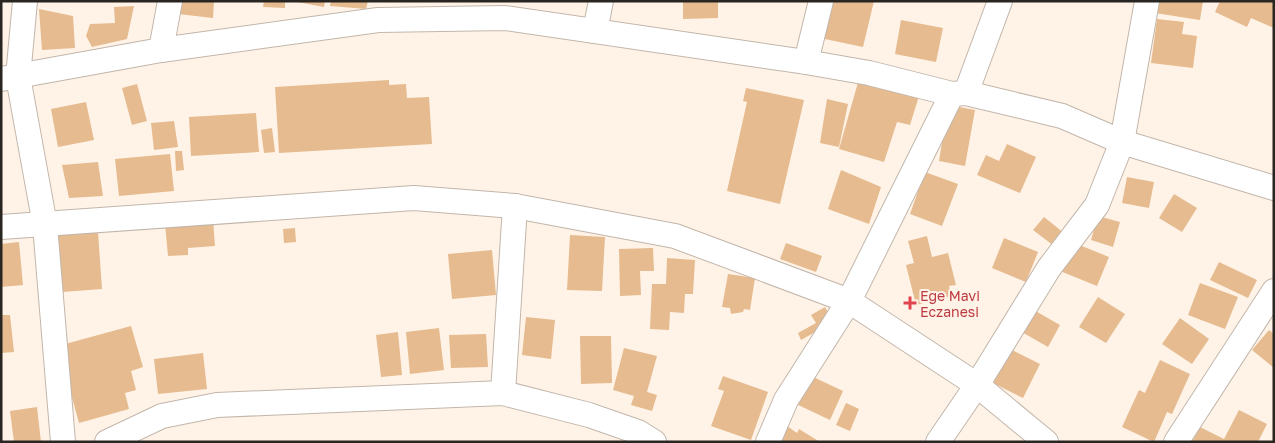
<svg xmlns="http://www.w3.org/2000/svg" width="1275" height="443" viewBox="0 0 1275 443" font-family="'Golos Text',sans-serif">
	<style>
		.building { fill: #e6bb8f }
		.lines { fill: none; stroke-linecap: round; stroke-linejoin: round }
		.street-casing { stroke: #c2b6ab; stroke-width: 26 }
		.street { stroke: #fff; stroke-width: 24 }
		.health-dot { fill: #e0444e; stroke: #fff3e7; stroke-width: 2 }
		.labels { text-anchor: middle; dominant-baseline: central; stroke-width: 4; stroke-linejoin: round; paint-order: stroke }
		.health-label { font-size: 14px; fill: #be3a42; stroke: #fff3e7; text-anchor: start }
	</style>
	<rect width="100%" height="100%" fill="#fff3e7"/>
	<!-- building -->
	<g class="building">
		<polygon points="180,1 214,1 213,18 178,14"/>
		<polygon points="264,1 285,1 285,8 263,7"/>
		<polygon points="292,1 325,1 324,7"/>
		<polygon points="331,1 368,1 366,9 330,6"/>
		<polygon points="683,1 718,1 718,18 683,19"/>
		<polygon points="829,1 874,1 863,47 820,38"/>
		<polygon points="1157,1 1203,1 1200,20 1155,13"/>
		<polygon points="1220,1 1274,1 1274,28 1251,18 1247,27 1215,12"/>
		<polygon points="134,6 127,39 92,47 86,36 90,24 115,23 114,7"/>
		<polygon points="39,9 73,16 75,48 42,50"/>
		<polygon points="1157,19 1184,22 1182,34 1197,36 1193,68 1151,63"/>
		<polygon points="901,20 943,28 936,62 895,54"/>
		<polygon points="859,79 919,96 910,125 897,122 884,162 839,149"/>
		<polygon points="389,80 389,85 406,84 407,98 429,97 432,144 279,153 275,87"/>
		<polygon points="137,84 147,121 132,125 122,88"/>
		<polygon points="746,88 804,100 780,204 727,191 747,102 743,101"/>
		<polygon points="827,99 848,104 839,147 820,143"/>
		<polygon points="86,102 94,140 58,147 51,109"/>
		<polygon points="948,105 975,110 965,166 939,161"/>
		<polygon points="256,113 259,152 191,156 189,117"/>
		<polygon points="174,121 178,147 154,150 151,123"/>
		<polygon points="272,128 275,152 264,153 261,130"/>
		<polygon points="1007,144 1036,157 1020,193 977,175 986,155 999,161"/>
		<polygon points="175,151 182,151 184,170 176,171"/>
		<polygon points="170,154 174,191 119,196 115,159"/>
		<polygon points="98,162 103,196 69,198 62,165"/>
		<polygon points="841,170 881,187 869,224 828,209"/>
		<polygon points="925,172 958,184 942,226 910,214"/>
		<polygon points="1127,177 1154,182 1149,208 1122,203"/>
		<polygon points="1174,194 1197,208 1182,232 1159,218"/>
		<polygon points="1098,216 1120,222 1113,247 1091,240"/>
		<polygon points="1044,217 1064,233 1054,246 1033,230"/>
		<polygon points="213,219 215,246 188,248 188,255 168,256 165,224"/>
		<polygon points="295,228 296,242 284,243 283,229"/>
		<polygon points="98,232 102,289 62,292 58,235"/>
		<polygon points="570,235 605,237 602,291 567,290"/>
		<polygon points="927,236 932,257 948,253 956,285 949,286 951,296 916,305 906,265 914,263 908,241"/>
		<polygon points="1004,238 1038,252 1026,282 992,268"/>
		<polygon points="19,242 23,285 1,287 1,244"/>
		<polygon points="1072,242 1109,257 1097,286 1060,271"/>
		<polygon points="786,243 822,256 816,272 780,259"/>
		<polygon points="653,248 654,271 640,271 641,295 620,296 619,249"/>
		<polygon points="492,250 496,295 452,299 448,254"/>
		<polygon points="667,258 695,260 693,294 685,294 684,313 670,312 669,330 650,329 652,284 666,284"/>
		<polygon points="1219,262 1257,280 1248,298 1210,280"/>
		<polygon points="728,274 755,278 750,310 744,309 743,312 731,314 730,308 722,307"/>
		<polygon points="1200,283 1238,297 1225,329 1188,315"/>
		<polygon points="1098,297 1125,314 1106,343 1079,327"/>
		<polygon points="825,307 833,322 801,340 798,333 816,323 811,315"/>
		<polygon points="1032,309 1060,325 1048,347 1020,331"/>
		<polygon points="1,315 10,315 14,352 1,353"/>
		<polygon points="526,317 555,320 551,359 522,355"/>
		<polygon points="1180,318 1209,339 1192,364 1162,344"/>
		<polygon points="131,326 143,367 131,371 136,390 125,393 129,409 79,423 58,346"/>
		<polygon points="439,328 444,370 410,374 406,332"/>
		<polygon points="1269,330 1274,334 1274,368 1252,350"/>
		<polygon points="398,332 402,375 381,377 376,335"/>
		<polygon points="486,334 488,367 451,368 449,335"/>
		<polygon points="580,336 611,336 612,383 581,384"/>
		<polygon points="1006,347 1040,364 1023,398 989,381"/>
		<polygon points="624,348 657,356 647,392 657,395 652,411 631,405 634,396 613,390"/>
		<polygon points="203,353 207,389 158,394 154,359"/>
		<polygon points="1160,360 1190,374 1172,414 1167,412 1154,442 1122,427 1139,390 1145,393"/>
		<polygon points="807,374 843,391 830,420 794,403"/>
		<polygon points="723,376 768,392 751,440 711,426 724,391 718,389"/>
		<polygon points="846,403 859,409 850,431 836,425"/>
		<polygon points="37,407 41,442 14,442 10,411"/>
		<polygon points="1239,410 1267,424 1258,442 1192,442 1200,427 1224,439"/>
		<polygon points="787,426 797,433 799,429 820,442 778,442"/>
	</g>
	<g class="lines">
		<defs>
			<g id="street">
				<polyline points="25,1 18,77 45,225 63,442"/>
				<polyline points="595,31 601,1"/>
				<polyline points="161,50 170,1"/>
				<polyline points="806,62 821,1"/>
				<polyline points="1,79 161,50 378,20 505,18 806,62 869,73 952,94 966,93 1062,116 1122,142 1274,188"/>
				<polyline points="966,93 1000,1"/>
				<polyline points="1,227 414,198 515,206 675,236 849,301 977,385 1046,442"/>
				<polyline points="503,393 515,206"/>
				<polyline points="107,442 162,416 217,405 503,393 589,415 638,432 654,442"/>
				<polyline points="768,442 786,400 849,301 952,94"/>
				<polyline points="938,442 977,385 1049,268 1097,205 1122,142 1147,1"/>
				<polyline points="1176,442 1274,291"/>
			</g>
		</defs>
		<!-- street casing -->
		<use href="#street" class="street-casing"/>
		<!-- street -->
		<use href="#street" class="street"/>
	</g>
	<!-- markers -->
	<path class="health-dot" d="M907.5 295.5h5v5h5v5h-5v5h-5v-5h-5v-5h5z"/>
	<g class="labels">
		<!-- health labels -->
		<g class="health-label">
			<text x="920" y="295">Ege Mavi<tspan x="920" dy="16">Eczanesi</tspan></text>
		</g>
	</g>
	<!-- border -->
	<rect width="1275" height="443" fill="none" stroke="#292520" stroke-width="5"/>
</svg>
